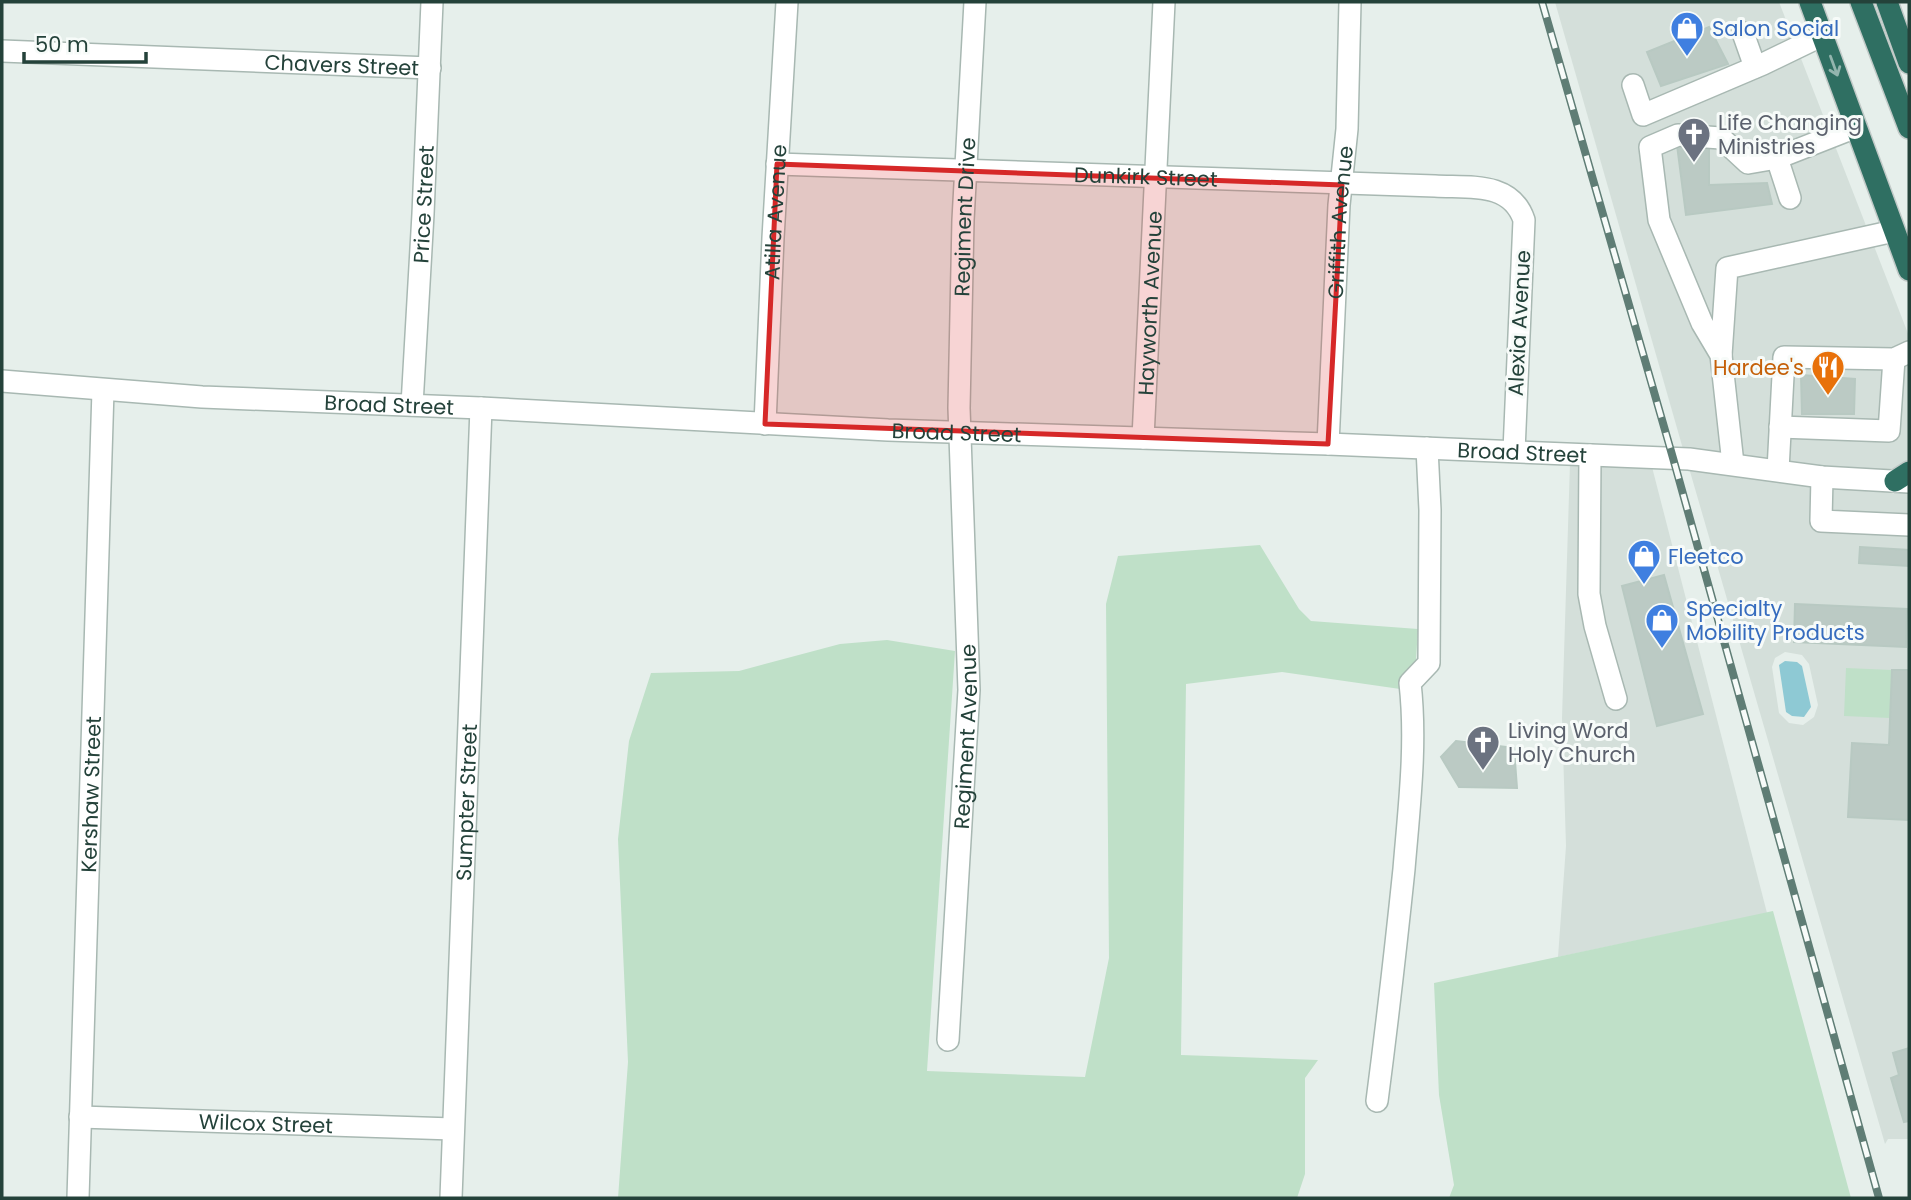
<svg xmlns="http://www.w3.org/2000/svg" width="1911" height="1200" viewBox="0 0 1911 1200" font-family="Poppins,sans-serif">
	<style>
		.built { fill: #d4dfda; fill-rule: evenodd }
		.green { fill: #bfe0c8 }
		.water { fill: #8ec9d4 }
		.building { fill: #bbcac4; stroke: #b8c9c2; stroke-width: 2 }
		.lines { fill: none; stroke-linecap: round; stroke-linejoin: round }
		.minor-casing { stroke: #a8b8b2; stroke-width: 24 }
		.highway-casing { stroke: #c2cac8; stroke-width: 24 }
		.minor { stroke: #fff; stroke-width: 21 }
		.highway { stroke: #2f6f62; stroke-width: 21 }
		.rail-casing { stroke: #5f7d75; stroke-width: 8 }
		.rail { stroke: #f7fbf9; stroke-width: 5; stroke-dasharray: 16; stroke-linecap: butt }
		.oneway { stroke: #93b5ae }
		.marked { fill: #d62828; fill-opacity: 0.2; stroke: #d62828; stroke-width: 5; stroke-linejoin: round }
		.labels { text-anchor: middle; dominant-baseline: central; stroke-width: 6; stroke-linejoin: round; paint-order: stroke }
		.shop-label { font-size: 21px; fill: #366cbe; stroke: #f7fbf9; text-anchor: start }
		.street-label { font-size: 21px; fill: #24423a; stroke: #f7fbf9 }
		.worship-label { font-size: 21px; fill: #5b616d; stroke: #f7fbf9; text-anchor: start }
		.food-label { font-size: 21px; fill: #c56008; stroke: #f7fbf9; text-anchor: end }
	</style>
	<rect width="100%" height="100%" fill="#e6efeb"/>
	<!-- built -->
	<g class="built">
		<polygon points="1555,2 1779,2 1909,336 1909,461 1893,472 1823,468 1683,449"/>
		<polygon points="1570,463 1652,467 1767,913 1558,957 1566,846 1562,718"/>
		<path d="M1689,468L1821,486L1891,491L1893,494L1897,491L1909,492V1139H1888L1885,1144ZM1785,652L1802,655L1809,664L1818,705L1814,717L1803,725L1789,723L1779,713L1772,667L1775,658Z"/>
	</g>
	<!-- green -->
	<g class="green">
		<polygon points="1260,545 1299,609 1311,621 1418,629 1414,691 1282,672 1186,684 1181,1055 1318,1060 1305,1078 1305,1174 1297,1198 618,1198 628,1062 618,839 629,741 651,673 739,671 840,644 887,640 955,651 927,1071 1085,1077 1109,958 1106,604 1118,556"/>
		<polygon points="1846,668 1892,670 1890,718 1844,716"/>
		<polygon points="1773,911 1851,1198 1449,1198 1454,1185 1439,1095 1434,983"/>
	</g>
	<!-- water -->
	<polygon class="water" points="1785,661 1797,662 1802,666 1811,707 1804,717 1792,716 1786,712 1779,665"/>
	<!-- building -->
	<g class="building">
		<polygon points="1709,27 1728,64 1661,86 1647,52"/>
		<polygon points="1677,145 1709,145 1709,185 1767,183 1772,204 1686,215"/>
		<polygon points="1801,375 1855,379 1854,414 1802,414"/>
		<polygon points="1860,547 1909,550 1909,566 1859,563"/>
		<polygon points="1664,575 1703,714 1657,726 1622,586"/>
		<polygon points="1795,604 1907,609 1906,647 1794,642"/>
		<polygon points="1892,670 1909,670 1909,820 1848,817 1852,743 1889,745"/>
		<polygon points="1456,741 1514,748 1517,788 1459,787 1441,757"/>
		<polygon points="1909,1048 1909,1121 1904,1122 1891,1078 1899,1075 1893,1053"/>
	</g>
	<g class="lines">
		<defs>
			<g id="minor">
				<polyline points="1743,33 1755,67"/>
				<path id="s1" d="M2,51L430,68"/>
				<polyline points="1633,85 1643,115 1763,64 1823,35"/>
				<polyline points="1777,158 1790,198"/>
				<path id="s2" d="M777,164L1435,186C1469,188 1511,181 1524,220L1514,451"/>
				<polyline points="1721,355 1727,268 1894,231"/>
				<path id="s3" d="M2,381L202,397L481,408L888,430L1328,444L1689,459L1822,477L1909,482"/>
				<path id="s4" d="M412,405L423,214L432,2"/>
				<path id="s5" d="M765,424L773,238L787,2"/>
				<polyline points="1780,427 1889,431 1894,359"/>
				<path id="s6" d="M1143,438L1164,2"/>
				<path id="s7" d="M1328,444L1339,205L1347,129L1350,2"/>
				<polyline points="1590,455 1589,594 1595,626 1616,699"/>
				<polyline points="1733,464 1721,355 1702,323 1659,220 1650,147 1678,135 1721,138 1748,163 1777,158 1856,127"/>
				<polyline points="1778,470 1784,357 1894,359 1909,352"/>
				<polyline points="1822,477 1821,521 1909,525"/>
				<path id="s8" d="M948,1040L969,690L959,408L963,220L975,2"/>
				<path d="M1377,1101C1387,1024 1396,946 1404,869C1409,808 1417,744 1410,683L1429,663L1430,510L1427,448"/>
				<path id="s9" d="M80,1117L453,1129"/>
				<path id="s10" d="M78,1198L103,390"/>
				<path id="s11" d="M451,1198L481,408"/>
			</g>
			<g id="highway">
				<polyline points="1810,2 1909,270"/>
				<polyline points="1861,2 1909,128"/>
				<polyline points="1887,2 1909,63"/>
				<polyline points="1895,481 1909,472"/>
			</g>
		</defs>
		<!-- minor casing -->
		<use href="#minor" class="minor-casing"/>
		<!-- highway casing -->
		<use href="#highway" class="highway-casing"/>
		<!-- minor -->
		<use href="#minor" class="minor"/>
		<!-- highway -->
		<use href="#highway" class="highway"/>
		<defs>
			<polyline id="rail" points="1542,2 1673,458 1879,1198"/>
		</defs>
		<!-- rail casing -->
		<use href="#rail" class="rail-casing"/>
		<!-- rail -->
		<use href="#rail" class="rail"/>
	</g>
	<!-- one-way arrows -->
	<defs><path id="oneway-shaft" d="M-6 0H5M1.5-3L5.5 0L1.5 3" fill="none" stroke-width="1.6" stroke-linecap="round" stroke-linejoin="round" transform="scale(1.75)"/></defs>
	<use class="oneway" href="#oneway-shaft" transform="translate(1834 66) rotate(70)"/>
	<!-- marked area -->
	<path class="marked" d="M777,164L1342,185L1328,444L765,424Z"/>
	<!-- icons -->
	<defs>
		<symbol id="shop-pin" viewBox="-11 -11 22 30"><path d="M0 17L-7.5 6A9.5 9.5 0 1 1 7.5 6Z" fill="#3f7fe0" stroke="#f7fbf9"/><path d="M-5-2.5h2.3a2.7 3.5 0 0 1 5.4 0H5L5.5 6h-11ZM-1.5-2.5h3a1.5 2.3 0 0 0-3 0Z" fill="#fff"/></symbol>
		<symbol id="church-pin" viewBox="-11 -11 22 30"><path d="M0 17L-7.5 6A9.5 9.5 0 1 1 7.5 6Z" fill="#6b7280" stroke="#f7fbf9"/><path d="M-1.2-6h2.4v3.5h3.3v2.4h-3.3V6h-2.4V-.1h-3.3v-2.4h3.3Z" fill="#fff"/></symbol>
		<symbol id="restaurant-pin" viewBox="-11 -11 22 30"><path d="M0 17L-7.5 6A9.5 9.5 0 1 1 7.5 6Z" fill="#e8710a" stroke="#f7fbf9"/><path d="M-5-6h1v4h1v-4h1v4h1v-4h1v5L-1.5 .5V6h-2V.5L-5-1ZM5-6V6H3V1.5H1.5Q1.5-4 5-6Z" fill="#fff"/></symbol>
	</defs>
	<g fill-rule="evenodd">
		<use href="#shop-pin" x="1668" y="9" width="38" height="52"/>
		<use href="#church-pin" x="1675" y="115" width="38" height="52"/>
		<use href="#restaurant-pin" x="1809" y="348" width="38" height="52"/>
		<use href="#shop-pin" x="1625" y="537" width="38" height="52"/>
		<use href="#shop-pin" x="1643" y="601" width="38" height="52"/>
		<use href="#church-pin" x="1464" y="723" width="38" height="52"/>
	</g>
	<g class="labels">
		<!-- shop labels -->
		<g class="shop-label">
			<text x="1712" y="28">Salon Social</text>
			<text x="1668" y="556">Fleetco</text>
			<text x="1686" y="608">Specialty<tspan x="1686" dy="24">Mobility Products</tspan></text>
		</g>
		<!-- street labels -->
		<g class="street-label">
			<text stroke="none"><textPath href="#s1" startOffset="340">Chavers Street</textPath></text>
			<text stroke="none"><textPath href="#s2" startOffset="369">Dunkirk Street</textPath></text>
			<text stroke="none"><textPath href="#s4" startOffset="201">Price Street</textPath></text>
			<text stroke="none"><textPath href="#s5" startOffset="212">Atilla Avenue</textPath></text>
			<text stroke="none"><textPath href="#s8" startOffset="824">Regiment Drive</textPath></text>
			<text stroke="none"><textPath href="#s7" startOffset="222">Griffith Avenue</textPath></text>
			<text stroke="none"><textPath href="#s6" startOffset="135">Hayworth Avenue</textPath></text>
			<text transform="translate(1519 323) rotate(-87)">Alexia Avenue</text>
			<text stroke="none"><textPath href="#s3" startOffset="388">Broad Street</textPath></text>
			<text stroke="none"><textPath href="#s3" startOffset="956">Broad Street</textPath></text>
			<text stroke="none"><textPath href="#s3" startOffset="1522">Broad Street</textPath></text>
			<text stroke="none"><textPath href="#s8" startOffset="304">Regiment Avenue</textPath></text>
			<text stroke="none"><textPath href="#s10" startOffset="404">Kershaw Street</textPath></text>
			<text stroke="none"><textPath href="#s11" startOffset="396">Sumpter Street</textPath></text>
			<text stroke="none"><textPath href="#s9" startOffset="186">Wilcox Street</textPath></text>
		</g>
		<!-- worship labels -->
		<g class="worship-label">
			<text x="1718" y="122">Life Changing<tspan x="1718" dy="24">Ministries</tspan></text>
			<text x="1508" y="730">Living Word<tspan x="1508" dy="24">Holy Church</tspan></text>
		</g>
		<!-- food labels -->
		<g class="food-label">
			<text x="1804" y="367">Hardee's</text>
		</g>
	</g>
	<!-- border -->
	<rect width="1911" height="1200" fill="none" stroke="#24423a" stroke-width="7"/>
	<!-- scale -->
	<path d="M24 52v10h122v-10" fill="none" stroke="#24423a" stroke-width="3.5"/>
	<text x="35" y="52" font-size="21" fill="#24423a" stroke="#f7fbf9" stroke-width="5" paint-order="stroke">50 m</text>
</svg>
